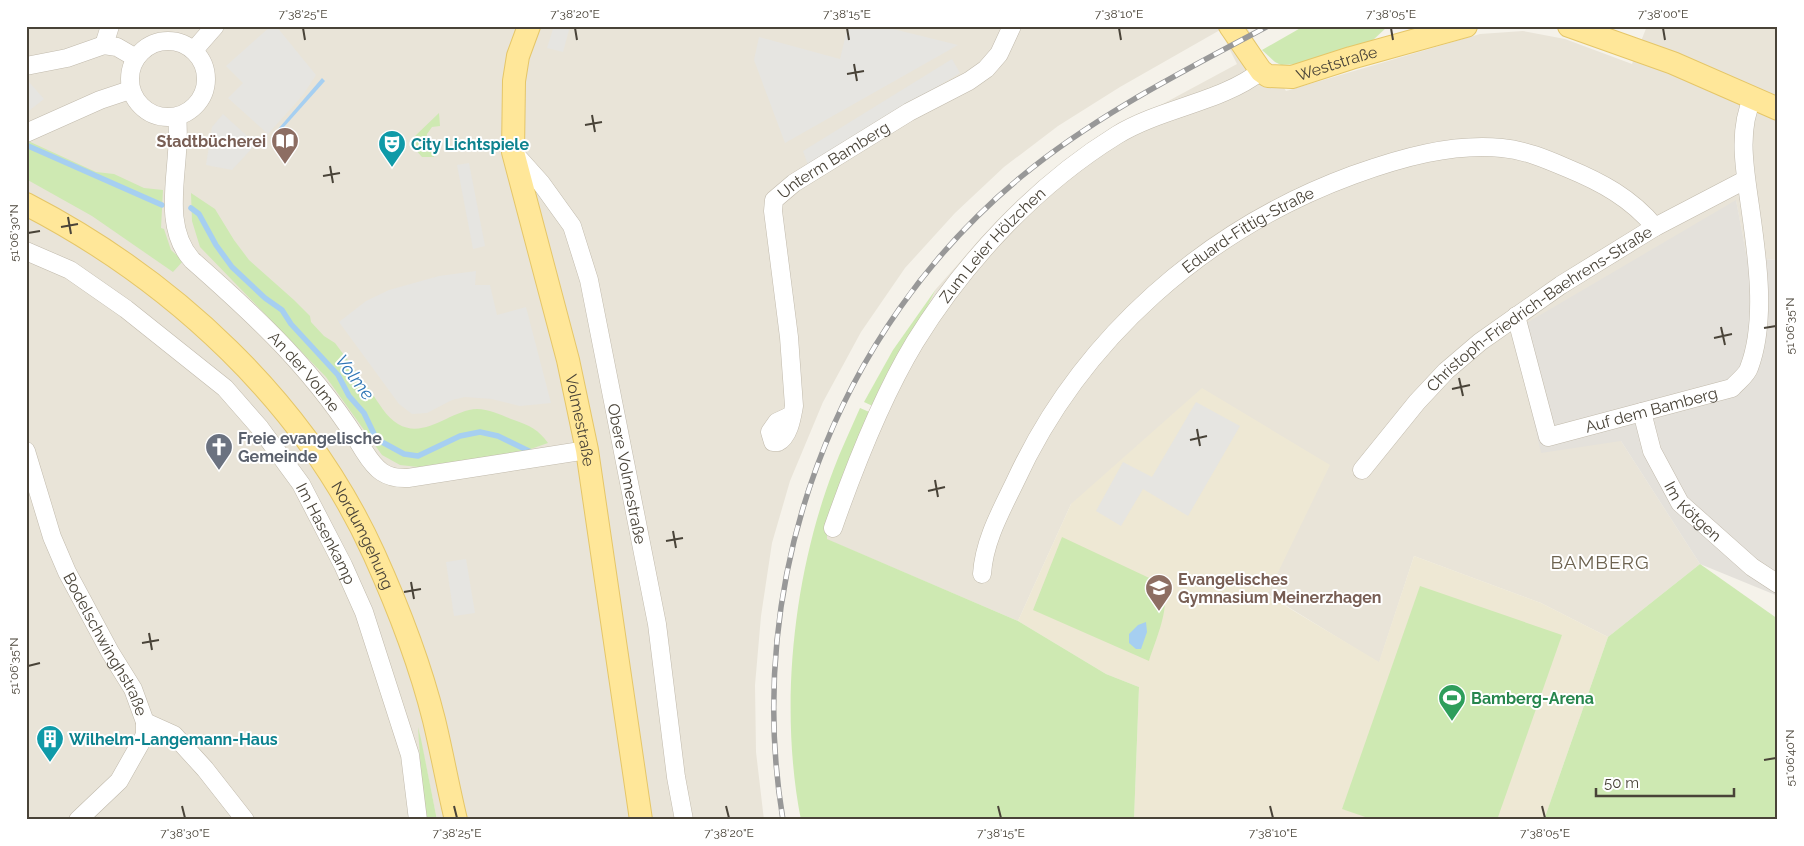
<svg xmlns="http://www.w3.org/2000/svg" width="1804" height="846" viewBox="0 0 1804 846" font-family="Raleway,sans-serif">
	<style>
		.residential { fill: #e9e4d8 }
		.industrial { fill: #e4e1db }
		.education { fill: #eee8d4 }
		.green { fill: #cee9b2 }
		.parking { fill: #e6e5e1 }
		.water { fill: #a6cff1 }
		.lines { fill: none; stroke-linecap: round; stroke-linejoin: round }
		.stream { stroke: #a6cff1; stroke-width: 5.5 }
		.minor-casing { stroke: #c1baac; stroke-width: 19 }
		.major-casing { stroke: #e5c668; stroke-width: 24 }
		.minor { stroke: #fff; stroke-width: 18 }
		.major { stroke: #ffe799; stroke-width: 22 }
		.rail-casing { stroke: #989898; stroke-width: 5.5 }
		.rail { stroke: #fff; stroke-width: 4; stroke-dasharray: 11; stroke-linecap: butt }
		.ticks { fill: none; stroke: #494338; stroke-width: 2 }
		.labels { text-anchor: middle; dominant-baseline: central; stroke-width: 4; stroke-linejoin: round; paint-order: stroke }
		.street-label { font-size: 16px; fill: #494338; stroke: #fff }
		.education-label { font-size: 16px; font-weight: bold; fill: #785e54; stroke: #fff; text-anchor: end }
		.culture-label { font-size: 16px; font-weight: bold; fill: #0d838f; stroke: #fff; text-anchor: start }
		.worship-label { font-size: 16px; font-weight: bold; fill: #5b616d; stroke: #fff; text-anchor: start }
		.leisure-label { font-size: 16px; font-weight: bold; fill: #27864d; stroke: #fff; text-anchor: start }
		.water-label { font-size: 18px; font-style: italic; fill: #2f76b6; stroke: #fff }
		.quarter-label { font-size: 19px; letter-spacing: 1px; fill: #6c624f; stroke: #fff }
		.neatline { fill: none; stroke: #494338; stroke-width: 2 }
		.ticks-label { font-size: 12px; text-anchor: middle; fill: #494338 }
	</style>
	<rect width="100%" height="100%" fill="#f5f2ea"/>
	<!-- residential -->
	<polygon class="residential" points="26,26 1246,26 1286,91 1480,34 1523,31 1565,39 1632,64 1647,26 1778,26 1778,260 1747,258 1736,201 1621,441 1700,564 1608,637 1541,603 1414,556 1379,663 1267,594 1329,465 1071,504 1018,621 826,539 827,532 877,408 936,289 981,238 1026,195 1133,120 1237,64 1220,30 1120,87 1058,126 1004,167 955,213 905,268 861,332 823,402 790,481 772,543 761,616 755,685 756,752 764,820 437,820 419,732 424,820 26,820"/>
	<!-- industrial -->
	<polygon class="industrial" points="1736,200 1747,258 1778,260 1778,596 1700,564 1621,441 1541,453 1513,331"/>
	<!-- education -->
	<polygon class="education" points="1202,388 1330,465 1267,595 1379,662 1414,556 1541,603 1608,637 1544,820 1134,820 1139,687 1106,674 1018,621 1071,504"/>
	<!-- green -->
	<g class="green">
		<polygon points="1304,26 1388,26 1371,42 1301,64 1281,65 1275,62 1262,50"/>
		<polygon points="439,113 440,126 432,127 427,134 426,144 433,152 434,157 422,157 415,149 414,137"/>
		<polygon points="26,140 96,172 114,174 144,188 163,190 161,228 164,229 171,250 183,261 173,272 92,216 26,179"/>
		<path d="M191,193L215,209L234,240L249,260L294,300L310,316L311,322L324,336L335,343C347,359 359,375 371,392C379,403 386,417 398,424C425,440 450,410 477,409C490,409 503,416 514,420C529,425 539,430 548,443L522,452L418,467L400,465L382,455L326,377L200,247L192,221Z"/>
		<polygon points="936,289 877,408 864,402 893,350"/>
		<path d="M860,408L874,414L827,532V539L1018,621L1106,674L1139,687L1134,820H801C779,709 793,576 833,471C841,449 851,429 860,408Z"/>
		<path d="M1062,537L1160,583C1174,602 1155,640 1149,661L1033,610Z"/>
		<polygon points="1700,564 1778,619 1778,820 1544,820 1608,637"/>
		<polygon points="1420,586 1562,635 1497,820 1374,820 1342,809"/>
		<polygon points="418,727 421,739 437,820 424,820"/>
	</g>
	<!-- parking -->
	<g class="parking">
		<polygon points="271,26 276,26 316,75 303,95 268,134 228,98 243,83 226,66"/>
		<polygon points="554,26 570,26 563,52 547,48"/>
		<polygon points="848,26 881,26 958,45 785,143 754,60 759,37 840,59"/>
		<polygon points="952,59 960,73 808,165 803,151"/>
		<polygon points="29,82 44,99 26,113 26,85"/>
		<polygon points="223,114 256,144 232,170 206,165 212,127"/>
		<polygon points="469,163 485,246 473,249 457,165"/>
		<polygon points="476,271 475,285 490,285 497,315 526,307 551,403 520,406 492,399 465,397 452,400 427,413 412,414 399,404 339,322 366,301 389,290 439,276"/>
		<polygon points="1196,402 1240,426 1188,516 1143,489 1121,526 1096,511 1123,462 1152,477"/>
		<polygon points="466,559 475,613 454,616 446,562"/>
	</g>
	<!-- water -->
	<g class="water">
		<polygon points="322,78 325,81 275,137 273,135"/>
		<polygon points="1146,622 1147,632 1141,649 1136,649 1129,643 1129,634 1138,625"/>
	</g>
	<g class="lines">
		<!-- stream -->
		<g class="stream">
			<polyline points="26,145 162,205"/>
			<polyline points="191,208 199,214 216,245 232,267 265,298 282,310 291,324 338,375 349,396 364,413 375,436 382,442 404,454 418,456 460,436 480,432 498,436 533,453"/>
		</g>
		<defs>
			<g id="minor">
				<circle cx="168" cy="79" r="38"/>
				<polyline points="104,45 110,26"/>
				<polyline points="194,50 215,26"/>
				<polyline points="26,66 67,58 104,45 117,47 136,58"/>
				<path id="s1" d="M177,117C183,162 158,222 192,260C259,319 317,373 364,451C376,470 385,479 408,478L587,450"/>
				<polyline points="26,133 100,100 130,90"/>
				<path id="s2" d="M515,154L541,183L572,226L589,280L657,624L676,777L684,820"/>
				<path id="s3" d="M26,251L70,270L126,309L225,388L260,428L301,484L343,565L364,612L410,755L418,820"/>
				<path id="s4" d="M1516,316L1548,437L1732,388C1737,382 1747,375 1749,368C1767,321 1757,255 1750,206C1745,170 1737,131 1753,97"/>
				<path id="s5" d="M1642,412L1652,451L1680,503L1752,567L1778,584"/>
				<path id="s6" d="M792,415L777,422L770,432L773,442H778C789,437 792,417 794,406L789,337L773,211L774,200L794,183L909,112L969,81L986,69L999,54L1012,26"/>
				<path id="s7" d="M26,451L52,537L67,572L110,652L133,689L145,722V735L119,781L78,820"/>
				<path id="s8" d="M1362,470L1417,402L1446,371L1480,342L1561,285L1655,227L1745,180"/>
				<path id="s9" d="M833,528C855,465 881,398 915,342C965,261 1036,185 1117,135C1161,108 1222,102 1261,71"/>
				<path id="s10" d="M982,574C984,541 1001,511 1015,482C1081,338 1206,229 1353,175C1400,158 1452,143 1502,148C1525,150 1546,159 1567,168C1601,182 1631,198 1655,227"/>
				<polyline points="145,722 174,735 205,769 245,820"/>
			</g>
			<g id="major">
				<path id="s11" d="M529,26L518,56L514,81L513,152L568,360L587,450L641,820"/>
				<path id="s12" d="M1230,26L1261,71L1268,76L1292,77L1351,58L1466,26"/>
				<polyline points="1569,26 1673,63 1778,109"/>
				<path id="s13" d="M26,204C173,280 305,402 374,554C398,607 420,664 434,720C442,753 448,787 456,820"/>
			</g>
		</defs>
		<!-- minor casing -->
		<use href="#minor" class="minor-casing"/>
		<!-- major casing -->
		<use href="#major" class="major-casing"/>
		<!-- minor -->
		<use href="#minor" class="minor"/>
		<!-- major -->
		<use href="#major" class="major"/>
		<defs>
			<path id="rail" d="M783,820C743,580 834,331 1022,176C1096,115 1184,71 1268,26"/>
		</defs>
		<!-- rail casing -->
		<use href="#rail" class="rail-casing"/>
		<!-- rail -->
		<use href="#rail" class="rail"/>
	</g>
	<!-- ticks -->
	<path class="ticks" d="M303,28L305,40M575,28L577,40M847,28L849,40M1119,28L1121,40M1391,28L1393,40M1663,28L1665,40M854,64L857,81M847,74L864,71M592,115L595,132M585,125L602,122M330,166L333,183M323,176L340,173M68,217L71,234M61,227L78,224M28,233L40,231M1721,327L1725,345M1764,328L1776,326M1714,338L1732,334M1459,378L1463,396M1452,389L1470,385M1197,429L1200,446M1190,440L1207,436M935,480L938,497M928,491L945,487M673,531L676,548M666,541L683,538M411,582L414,599M404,592L421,589M149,633L152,650M142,643L159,640M28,666L40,663M1764,760L1776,758M182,806L185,818M454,806L457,818M726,806L729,818M998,806L1001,818M1270,806L1273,818M1542,806L1545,818"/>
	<!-- icons -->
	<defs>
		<symbol id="library-pin" viewBox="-11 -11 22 30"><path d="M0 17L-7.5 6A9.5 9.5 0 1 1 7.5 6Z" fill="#8d6e63" stroke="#fff"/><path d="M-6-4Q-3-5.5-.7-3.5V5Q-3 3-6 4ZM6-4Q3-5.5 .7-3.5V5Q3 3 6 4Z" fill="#fff"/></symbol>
		<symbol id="theatre-pin" viewBox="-11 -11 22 30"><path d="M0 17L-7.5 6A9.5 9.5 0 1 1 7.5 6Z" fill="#0f9aa8" stroke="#fff"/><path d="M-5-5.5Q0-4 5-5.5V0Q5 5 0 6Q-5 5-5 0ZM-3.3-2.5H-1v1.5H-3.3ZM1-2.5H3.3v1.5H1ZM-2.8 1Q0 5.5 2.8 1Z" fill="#fff"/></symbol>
		<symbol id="church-pin" viewBox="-11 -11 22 30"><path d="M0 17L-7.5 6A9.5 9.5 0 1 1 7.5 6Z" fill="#6b7280" stroke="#fff"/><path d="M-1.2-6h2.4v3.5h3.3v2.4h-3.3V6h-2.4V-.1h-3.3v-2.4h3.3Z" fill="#fff"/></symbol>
		<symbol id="school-pin" viewBox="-11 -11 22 30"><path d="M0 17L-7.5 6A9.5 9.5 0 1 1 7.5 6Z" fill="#8d6e63" stroke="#fff"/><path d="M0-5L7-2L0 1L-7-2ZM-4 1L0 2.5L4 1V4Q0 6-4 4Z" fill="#fff"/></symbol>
		<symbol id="stadium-pin" viewBox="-11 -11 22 30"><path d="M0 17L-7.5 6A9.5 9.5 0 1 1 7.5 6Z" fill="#2e9e5b" stroke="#fff"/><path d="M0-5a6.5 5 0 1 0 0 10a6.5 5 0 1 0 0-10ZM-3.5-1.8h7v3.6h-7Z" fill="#fff"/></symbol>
		<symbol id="building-pin" viewBox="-11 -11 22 30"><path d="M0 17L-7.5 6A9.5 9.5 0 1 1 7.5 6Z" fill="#0f9aa8" stroke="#fff"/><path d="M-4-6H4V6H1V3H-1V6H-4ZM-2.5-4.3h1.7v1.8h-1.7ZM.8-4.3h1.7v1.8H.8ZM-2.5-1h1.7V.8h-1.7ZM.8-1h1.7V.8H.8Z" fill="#fff"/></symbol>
	</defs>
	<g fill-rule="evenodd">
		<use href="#library-pin" x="269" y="125" width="32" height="43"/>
		<use href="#theatre-pin" x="376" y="128" width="32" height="43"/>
		<use href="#church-pin" x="203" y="431" width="32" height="43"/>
		<use href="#school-pin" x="1143" y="572" width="32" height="43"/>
		<use href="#stadium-pin" x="1436" y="682" width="32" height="43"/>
		<use href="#building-pin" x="34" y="723" width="32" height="43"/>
	</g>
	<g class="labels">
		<!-- street labels -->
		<g class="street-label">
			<text stroke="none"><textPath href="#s12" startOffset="134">Weststraße</textPath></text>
			<text stroke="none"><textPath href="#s6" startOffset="364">Unterm Bamberg</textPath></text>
			<text stroke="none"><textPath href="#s10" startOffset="448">Eduard-Fittig-Straße</textPath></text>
			<text stroke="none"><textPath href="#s9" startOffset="328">Zum Leier Hölzchen</textPath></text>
			<text stroke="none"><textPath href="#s8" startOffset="242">Christoph-Friedrich-Baehrens-Straße</textPath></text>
			<text stroke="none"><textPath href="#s1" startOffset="306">An der Volme</textPath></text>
			<text stroke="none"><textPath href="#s4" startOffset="232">Auf dem Bamberg</textPath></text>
			<text stroke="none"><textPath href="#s11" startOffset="405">Volmestraße</textPath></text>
			<text stroke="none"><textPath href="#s2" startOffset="346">Obere Volmestraße</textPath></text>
			<text stroke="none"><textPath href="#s5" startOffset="114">Im Kötgen</textPath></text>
			<text stroke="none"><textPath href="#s3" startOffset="421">Im Hasenkamp</textPath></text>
			<text stroke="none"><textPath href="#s13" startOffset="481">Nordumgehung</textPath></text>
			<text stroke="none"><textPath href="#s7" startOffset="210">Bodelschwinghstraße</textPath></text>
		</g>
		<!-- education labels -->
		<g class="education-label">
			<text x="266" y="141">Stadtbücherei</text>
			<text x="1178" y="579" text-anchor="start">Evangelisches<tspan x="1178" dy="18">Gymnasium Meinerzhagen</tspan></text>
		</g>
		<!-- culture labels -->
		<g class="culture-label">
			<text x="411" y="144">City Lichtspiele</text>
			<text x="69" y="739">Wilhelm-Langemann-Haus</text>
		</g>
		<!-- worship labels -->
		<g class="worship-label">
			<text x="238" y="438">Freie evangelische<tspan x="238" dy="18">Gemeinde</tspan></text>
		</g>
		<!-- leisure labels -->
		<g class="leisure-label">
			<text x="1471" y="698">Bamberg-Arena</text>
		</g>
		<!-- water labels -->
		<g class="water-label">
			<text transform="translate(355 377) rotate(53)">Volme</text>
		</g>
		<!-- quarter labels -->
		<g class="quarter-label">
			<text x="1600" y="562">BAMBERG</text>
		</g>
	</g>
	<!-- border -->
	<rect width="1804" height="846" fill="none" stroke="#ffffff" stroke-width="55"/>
	<!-- scale -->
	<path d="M1596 788v8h138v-8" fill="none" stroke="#494338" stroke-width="2.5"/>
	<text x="1604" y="788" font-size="15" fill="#494338" stroke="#ffffff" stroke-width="4" paint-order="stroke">50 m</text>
	<rect x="28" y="28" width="1748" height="790" class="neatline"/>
	<g class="ticks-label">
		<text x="303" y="18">7°38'25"E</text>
		<text x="575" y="18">7°38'20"E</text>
		<text x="847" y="18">7°38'15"E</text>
		<text x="1119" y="18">7°38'10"E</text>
		<text x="1391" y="18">7°38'05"E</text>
		<text x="1663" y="18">7°38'00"E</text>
		<text transform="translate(14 233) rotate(-90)" y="4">51°06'30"N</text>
		<text transform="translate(1790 326) rotate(-90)" y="4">51°06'35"N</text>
		<text transform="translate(14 666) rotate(-90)" y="4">51°06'35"N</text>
		<text transform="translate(1790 758) rotate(-90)" y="4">51°06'40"N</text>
		<text x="185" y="837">7°38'30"E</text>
		<text x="457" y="837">7°38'25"E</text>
		<text x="729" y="837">7°38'20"E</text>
		<text x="1001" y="837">7°38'15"E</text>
		<text x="1273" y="837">7°38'10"E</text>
		<text x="1545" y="837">7°38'05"E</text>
	</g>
</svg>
